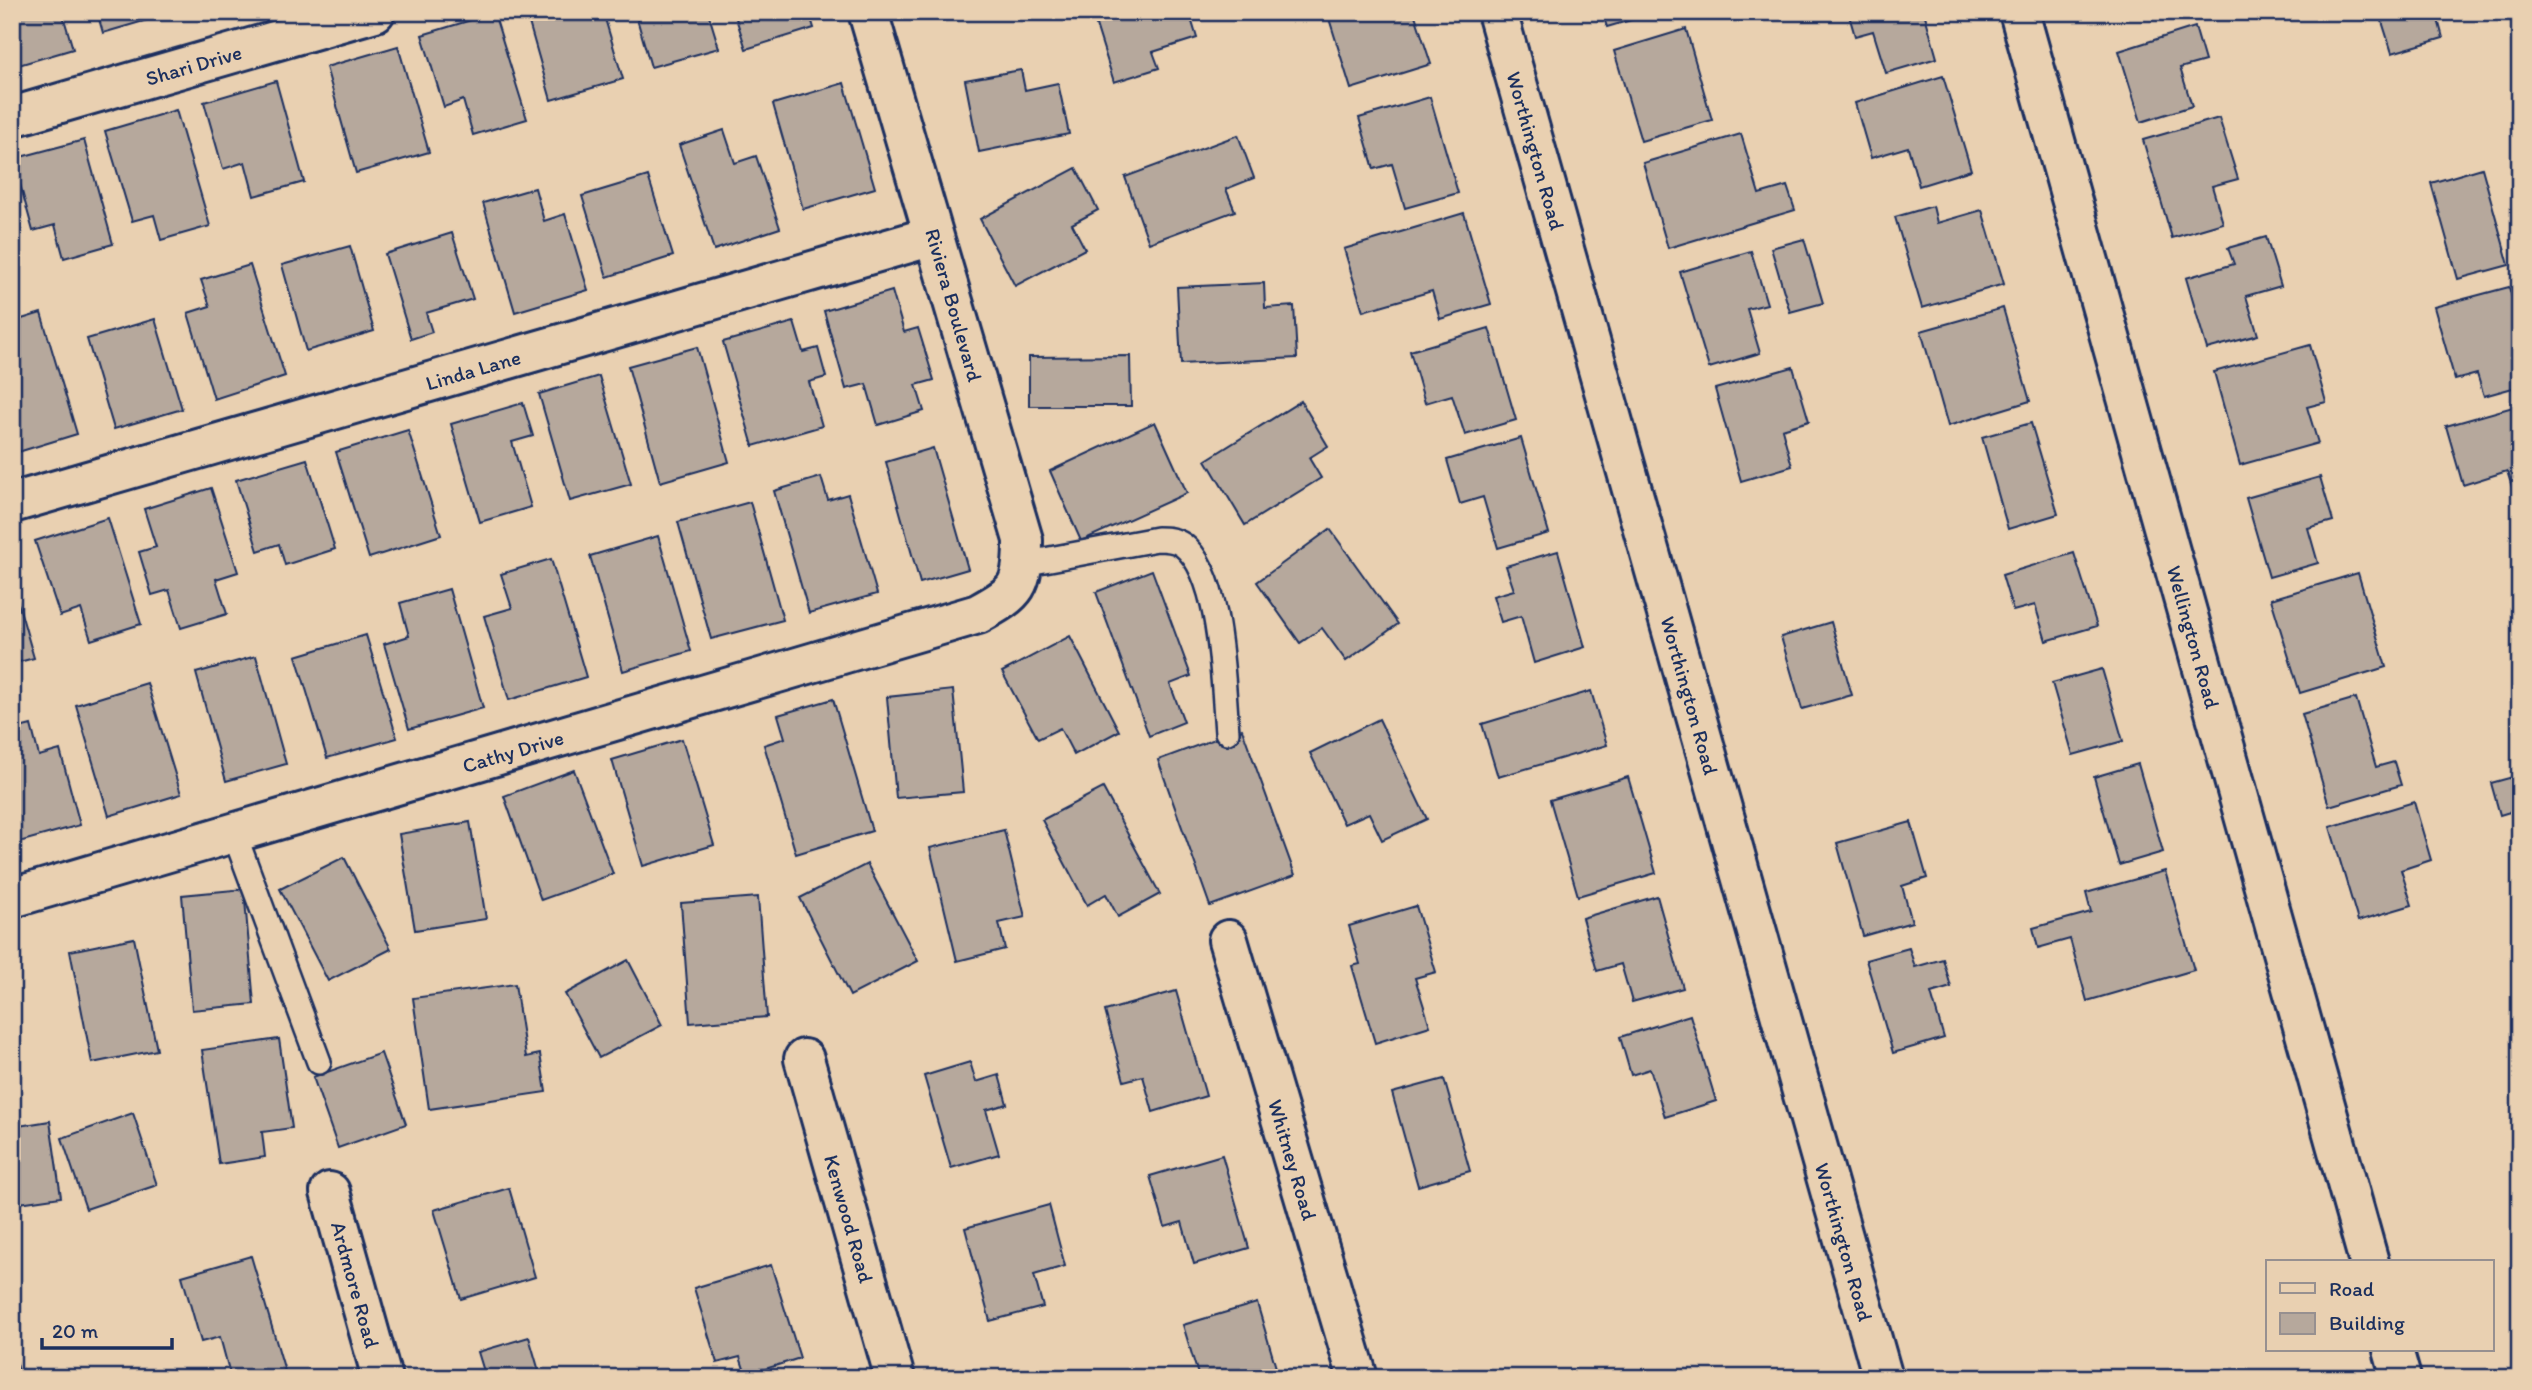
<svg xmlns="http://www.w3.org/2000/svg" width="2532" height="1390" viewBox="0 0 2532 1390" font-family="Itim,sans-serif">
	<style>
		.building { fill: #b6a89c; stroke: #1b2f5e; stroke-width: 2 }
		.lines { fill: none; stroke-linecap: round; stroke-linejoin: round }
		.service-casing { stroke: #1b2f5e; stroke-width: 28 }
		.minor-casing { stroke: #1b2f5e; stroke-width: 44 }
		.service { stroke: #e9d0b1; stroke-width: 23 }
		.minor { stroke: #e9d0b1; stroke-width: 38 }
		.labels { text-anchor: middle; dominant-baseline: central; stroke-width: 5; stroke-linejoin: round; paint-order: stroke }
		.street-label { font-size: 21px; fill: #1b2f5e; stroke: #e9d0b1 }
	</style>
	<rect width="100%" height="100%" fill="#e9d0b1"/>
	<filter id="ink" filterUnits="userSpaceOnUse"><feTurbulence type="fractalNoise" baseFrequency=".0143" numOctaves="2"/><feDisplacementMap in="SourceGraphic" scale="14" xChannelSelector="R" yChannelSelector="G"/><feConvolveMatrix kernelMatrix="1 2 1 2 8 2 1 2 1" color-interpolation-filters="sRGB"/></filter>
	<g filter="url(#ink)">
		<!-- building -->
		<g class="building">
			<polygon points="12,12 62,12 73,49 12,67"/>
			<polygon points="97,12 171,12 171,13 103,33"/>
			<polygon points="526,12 603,12 623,79 551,100"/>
			<polygon points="635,12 708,12 719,48 651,67"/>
			<polygon points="734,12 809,12 814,28 746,49"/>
			<polygon points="1092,12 1189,12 1197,38 1153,52 1159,68 1114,82"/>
			<polygon points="1327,12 1414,12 1431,64 1351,89"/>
			<polygon points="1602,12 1655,12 1655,13 1607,27"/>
			<polygon points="1848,12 1924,12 1937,58 1886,73 1873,31 1855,36"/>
			<polygon points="2379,12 2436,12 2443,38 2392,53"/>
			<polygon points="494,13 527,119 473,135 463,100 444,107 422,35"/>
			<polygon points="2195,27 2205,61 2180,68 2192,106 2141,122 2119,51"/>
			<polygon points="1686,29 1712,120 1641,141 1614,51"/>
			<polygon points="398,46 429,152 356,173 326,67"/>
			<polygon points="1021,70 1025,90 1058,83 1069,134 979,152 965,80"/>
			<polygon points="1943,76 1971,170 1919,186 1908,147 1871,158 1855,103"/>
			<polygon points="276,81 304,182 254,196 245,162 223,169 204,102"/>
			<polygon points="844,83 875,188 803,209 773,104"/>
			<polygon points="1430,97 1458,193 1405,208 1392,164 1374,169 1359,118"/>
			<polygon points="176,110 210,226 161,240 154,215 132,221 105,131"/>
			<polygon points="2219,118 2238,179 2212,186 2223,223 2172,238 2143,140"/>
			<polygon points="724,130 735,163 756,156 780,228 714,250 679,145"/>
			<polygon points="1741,134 1759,194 1787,186 1795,210 1668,248 1643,163"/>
			<polygon points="1238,135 1254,178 1226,189 1235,211 1149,243 1125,177"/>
			<polygon points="84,140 113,244 64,258 55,225 33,231 13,159"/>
			<polygon points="1076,168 1098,210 1072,224 1085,249 1015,286 980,219"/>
			<polygon points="2482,168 2509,265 2458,279 2431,183"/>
			<polygon points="648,176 673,256 607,277 582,196"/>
			<polygon points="535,188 544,221 565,214 588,290 515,312 483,203"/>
			<polygon points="1933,206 1937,223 1982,210 2004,284 1922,308 1895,217"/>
			<polygon points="1464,213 1491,304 1440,319 1432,291 1363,311 1344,249"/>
			<polygon points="452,233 473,299 426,313 432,332 411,339 385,254"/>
			<polygon points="2266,237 2281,286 2246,296 2258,335 2207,349 2186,278 2234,264 2228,248"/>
			<polygon points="1804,239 1823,303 1790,312 1771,248"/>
			<polygon points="350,246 374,331 306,351 282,265"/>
			<polygon points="1751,251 1767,304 1747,309 1760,353 1709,368 1680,272"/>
			<polygon points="250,265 285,376 214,399 188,313 210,306 201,280"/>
			<polygon points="1264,283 1265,308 1294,306 1297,358 1181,364 1177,287"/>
			<polygon points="2509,287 2520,326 2520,386 2484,396 2477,374 2455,380 2434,307"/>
			<polygon points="892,291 904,332 918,328 934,380 916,385 924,411 878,425 866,384 846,389 824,311"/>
			<polygon points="2003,308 2030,401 1948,426 1921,331"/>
			<polygon points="41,313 77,434 15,453 12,443 12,322"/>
			<polygon points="155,319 182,409 114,429 87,339"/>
			<polygon points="794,322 803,352 818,348 826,377 809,382 822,426 753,446 723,342"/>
			<polygon points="1489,328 1516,420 1465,435 1452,395 1425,403 1410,351"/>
			<polygon points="2310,345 2326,402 2307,407 2318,443 2240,465 2214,372"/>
			<polygon points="697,347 729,462 660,482 628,366"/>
			<polygon points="1130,356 1131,406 1029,406 1029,357"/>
			<polygon points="1793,367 1809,421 1782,429 1792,466 1741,481 1715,389"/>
			<polygon points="599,376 631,484 570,501 539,394"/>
			<polygon points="1301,401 1328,446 1309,458 1321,478 1245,525 1206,460"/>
			<polygon points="523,403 533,436 512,442 531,507 480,522 451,424"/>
			<polygon points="2520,405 2520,509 2519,509 2507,471 2463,485 2446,426"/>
			<polygon points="1155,422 1187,493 1081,541 1050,471"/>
			<polygon points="2031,423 2058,514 2008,529 1982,437"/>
			<polygon points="408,430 441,535 369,558 336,452"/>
			<polygon points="1521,438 1549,533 1498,548 1483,497 1460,504 1447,460"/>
			<polygon points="933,448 968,569 920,583 886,462"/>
			<polygon points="307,459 335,549 285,565 279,544 258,551 236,480"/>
			<polygon points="821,477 828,500 848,494 877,594 809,613 774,491"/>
			<polygon points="2320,477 2333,521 2308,528 2318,563 2269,577 2246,498"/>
			<polygon points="211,488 238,572 216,579 227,614 181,628 169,590 152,595 139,552 156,547 144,509"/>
			<polygon points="750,502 783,620 711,639 678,522"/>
			<polygon points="108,518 141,624 91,640 81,609 60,616 35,541"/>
			<polygon points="1330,529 1398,624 1346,661 1322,628 1300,643 1257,582"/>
			<polygon points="658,536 691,651 623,671 590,556"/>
			<polygon points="1558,551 1585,647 1534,663 1521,616 1501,622 1493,596 1514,590 1506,566"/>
			<polygon points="2074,553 2097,626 2046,641 2035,605 2013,611 2002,575"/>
			<polygon points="551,559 586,677 509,700 484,616 512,608 501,574"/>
			<polygon points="1152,570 1191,676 1170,684 1184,722 1149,736 1096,592"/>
			<polygon points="2358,573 2386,667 2300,693 2271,599"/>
			<polygon points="12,582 34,658 12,664"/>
			<polygon points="449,589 483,708 409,729 384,644 409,636 400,603"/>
			<polygon points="1831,622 1852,695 1802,709 1781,637"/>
			<polygon points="366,635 397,738 327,758 296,656"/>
			<polygon points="1070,636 1119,731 1074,755 1060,728 1038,739 1002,672"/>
			<polygon points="256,656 286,764 226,781 196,673"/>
			<polygon points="2102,669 2123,741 2073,755 2052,683"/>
			<polygon points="147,683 181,794 109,816 76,705"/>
			<polygon points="953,690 963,792 896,798 887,697"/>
			<polygon points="1591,691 1607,745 1498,777 1482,724"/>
			<polygon points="2356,698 2376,767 2394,762 2401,785 2329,806 2302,714"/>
			<polygon points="833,699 872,831 796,854 764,745 785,738 778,715"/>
			<polygon points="1379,719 1427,819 1382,840 1369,813 1344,824 1310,753"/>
			<polygon points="31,725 39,756 60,750 80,825 12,844 12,730"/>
			<polygon points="1242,729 1295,875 1210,906 1158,760"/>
			<polygon points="682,739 714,845 643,866 612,760"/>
			<polygon points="2138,764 2163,852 2119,865 2094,777"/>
			<polygon points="574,770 613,874 541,900 504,796"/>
			<polygon points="2520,775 2520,809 2500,815 2491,783"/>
			<polygon points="1628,777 1656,873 1578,896 1550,800"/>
			<polygon points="1103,788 1160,894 1118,917 1106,894 1087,905 1042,820"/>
			<polygon points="2414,802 2431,860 2401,870 2412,905 2358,921 2330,827"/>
			<polygon points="470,822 486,919 415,930 399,834"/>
			<polygon points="1911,822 1927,878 1902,886 1912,922 1863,936 1837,843"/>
			<polygon points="1004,830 1025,917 999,923 1005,949 957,961 930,848"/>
			<polygon points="344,857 391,949 328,981 280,889"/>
			<polygon points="867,864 918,961 850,996 800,898"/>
			<polygon points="2165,871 2194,970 2087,1001 2070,939 2038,948 2033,928 2091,912 2086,893"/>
			<polygon points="244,889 254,1004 192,1010 182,895"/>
			<polygon points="1657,896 1683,988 1632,1002 1621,964 1597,971 1582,918"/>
			<polygon points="758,897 767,1017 690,1023 681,903"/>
			<polygon points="1416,906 1436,972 1415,978 1430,1026 1375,1043 1352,966 1360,964 1349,926"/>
			<polygon points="134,938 157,1050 92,1063 70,951"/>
			<polygon points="1909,948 1915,967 1943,959 1951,987 1931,993 1944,1038 1893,1053 1866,960"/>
			<polygon points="628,960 662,1025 599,1058 565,994"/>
			<polygon points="515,984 526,1057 540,1054 546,1092 429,1109 413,998"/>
			<polygon points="1176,991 1206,1096 1153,1112 1143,1076 1124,1081 1105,1011"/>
			<polygon points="1690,1015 1716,1101 1665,1117 1650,1069 1631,1075 1620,1037"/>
			<polygon points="279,1039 292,1128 262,1132 265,1157 219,1164 202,1050"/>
			<polygon points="381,1053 406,1124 338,1148 313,1077"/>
			<polygon points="970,1062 976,1082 999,1075 1007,1104 986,1110 999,1154 951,1168 924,1076"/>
			<polygon points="1444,1079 1470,1171 1418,1186 1392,1093"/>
			<polygon points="133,1113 157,1185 86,1209 62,1138"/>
			<polygon points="50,1121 61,1197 12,1204 12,1127"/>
			<polygon points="1222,1155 1249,1248 1194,1264 1182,1222 1165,1227 1150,1176"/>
			<polygon points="509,1188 535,1277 461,1299 434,1210"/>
			<polygon points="1049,1205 1065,1266 1034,1275 1043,1307 990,1321 965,1228"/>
			<polygon points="251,1256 287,1378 231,1378 220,1337 201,1342 182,1276"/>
			<polygon points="771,1265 800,1358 746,1375 740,1357 717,1363 694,1288"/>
			<polygon points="1257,1303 1279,1378 1222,1378 1219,1371 1199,1378 1183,1325"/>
			<polygon points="529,1337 541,1378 486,1378 478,1352"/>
			<polygon points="12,1347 21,1378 12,1378"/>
		</g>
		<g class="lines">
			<defs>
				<g id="service">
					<path d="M1023,564L1157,539C1165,539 1175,539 1183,545C1222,575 1223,685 1227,732"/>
					<polyline points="234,833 319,1062"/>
				</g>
				<g id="minor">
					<path id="s1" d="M1497,12L1883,1378"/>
					<path id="s2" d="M2019,12L2369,1262"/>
					<path id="s3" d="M12,117L375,12"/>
					<path id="s4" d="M12,503L933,236"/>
					<path id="s5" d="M12,898L978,614C1018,592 1023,587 1023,540L868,12"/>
					<path id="s6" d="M1228,940L1358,1378"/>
					<path id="s7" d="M804,1059L895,1378"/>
					<path id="s8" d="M330,1192L382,1378"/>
					<polyline points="2393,1350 2401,1378"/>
				</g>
			</defs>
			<!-- service casing -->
			<use href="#service" class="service-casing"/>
			<!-- minor casing -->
			<use href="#minor" class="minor-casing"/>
			<!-- service -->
			<use href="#service" class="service"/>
			<!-- minor -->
			<use href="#minor" class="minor"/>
		</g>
	</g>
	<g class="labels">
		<!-- street labels -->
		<g class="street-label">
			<text stroke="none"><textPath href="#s3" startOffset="189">Shari Drive</textPath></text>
			<text stroke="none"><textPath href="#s1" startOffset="144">Worthington Road</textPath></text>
			<text transform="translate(954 305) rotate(74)">Riviera Boulevard</text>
			<text stroke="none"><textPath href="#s4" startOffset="480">Linda Lane</textPath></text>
			<text stroke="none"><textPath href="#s2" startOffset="649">Wellington Road</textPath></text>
			<text stroke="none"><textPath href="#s1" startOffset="710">Worthington Road</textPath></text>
			<text stroke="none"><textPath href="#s5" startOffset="522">Cathy Drive</textPath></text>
			<text stroke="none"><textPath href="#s6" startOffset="229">Whitney Road</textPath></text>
			<text stroke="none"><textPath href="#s7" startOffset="166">Kenwood Road</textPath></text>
			<text stroke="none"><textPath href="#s1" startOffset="1278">Worthington Road</textPath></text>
			<text stroke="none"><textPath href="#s8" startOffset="96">Ardmore Road</textPath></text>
		</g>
	</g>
	<!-- margin -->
	<rect width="2532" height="1390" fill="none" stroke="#e9d0b1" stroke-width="42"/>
	<rect x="21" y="21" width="2490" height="1348" fill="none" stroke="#1b2f5e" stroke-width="2.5" filter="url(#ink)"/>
	<!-- legend -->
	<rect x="2266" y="1260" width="228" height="91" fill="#e9d0b1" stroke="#979090" stroke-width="2"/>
	<rect x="2280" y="1283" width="35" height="10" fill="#e9d0b1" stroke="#979090" stroke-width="2"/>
	<text x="2329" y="1296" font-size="21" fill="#1b2f5e">Road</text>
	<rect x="2280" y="1313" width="35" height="21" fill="#b6a89c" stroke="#979090" stroke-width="2"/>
	<text x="2329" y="1330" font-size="21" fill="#1b2f5e">Building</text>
	<!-- scale -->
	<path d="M42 1338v10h130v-10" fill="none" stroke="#1b2f5e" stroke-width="3.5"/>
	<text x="52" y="1338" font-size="21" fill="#1b2f5e" stroke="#e9d0b1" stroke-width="5" paint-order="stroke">20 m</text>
</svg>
